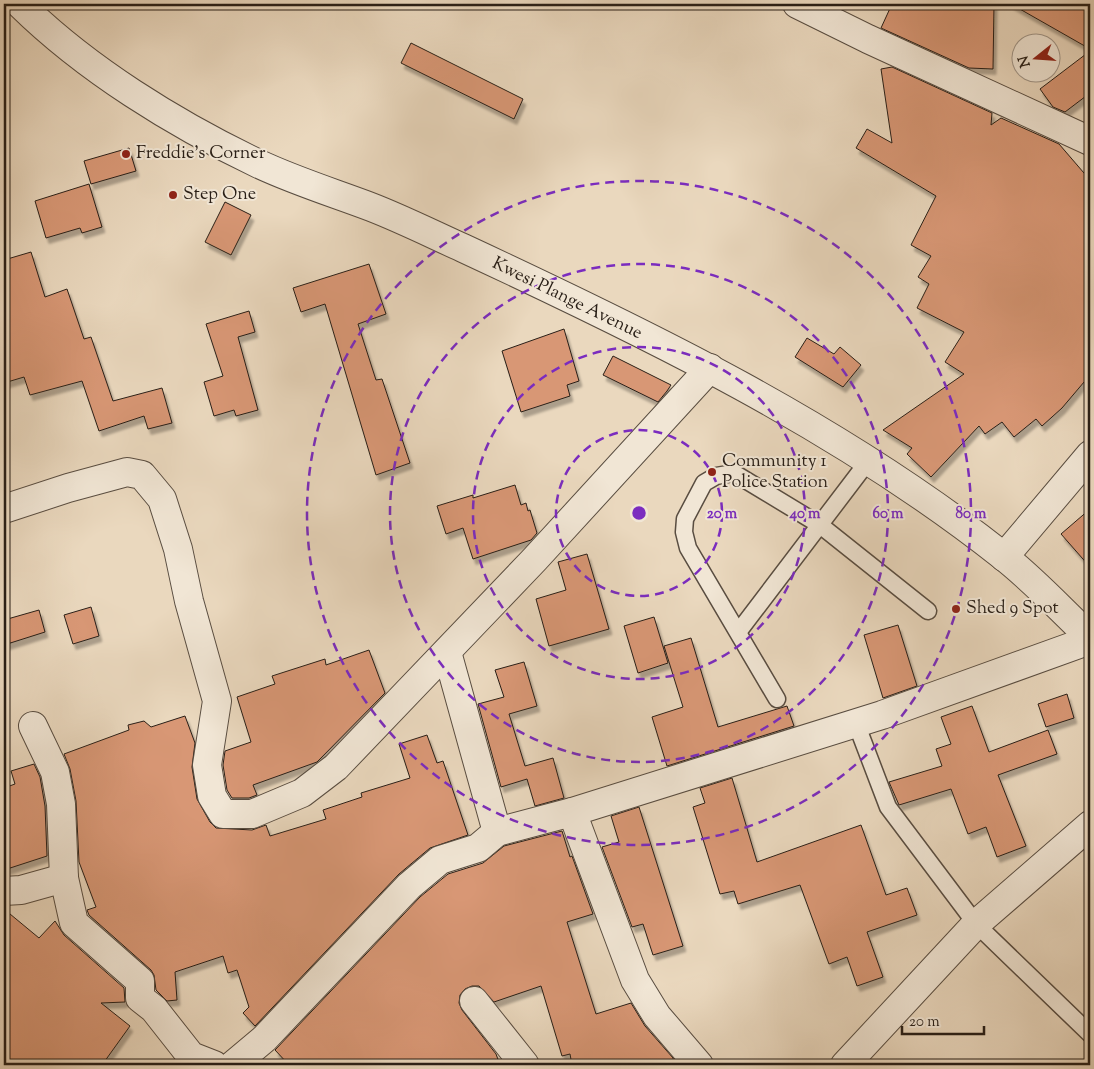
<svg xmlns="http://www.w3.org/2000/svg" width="1094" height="1069" viewBox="0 0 1094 1069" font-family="'Sorts Mill Goudy',serif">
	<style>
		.building { fill: #d89775; stroke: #291f17; filter: url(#shadow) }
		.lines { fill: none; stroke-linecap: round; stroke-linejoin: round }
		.service-casing { stroke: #594d41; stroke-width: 19 }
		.minor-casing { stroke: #594d41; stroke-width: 30 }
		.tertiary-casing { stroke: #594d41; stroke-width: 30 }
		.service { stroke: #f1e6d5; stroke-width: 16 }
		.minor { stroke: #f1e6d5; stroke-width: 28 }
		.tertiary { stroke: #f1e6d5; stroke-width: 28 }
		.ring { fill: none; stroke: #7b2cbf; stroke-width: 2.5; stroke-dasharray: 9 6 }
		.poi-dot { fill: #8f2418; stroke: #f1e6d5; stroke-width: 2 }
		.labels { text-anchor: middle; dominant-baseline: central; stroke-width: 4; stroke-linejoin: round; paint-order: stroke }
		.poi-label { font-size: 18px; fill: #291f17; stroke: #f1e6d5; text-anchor: start }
		.street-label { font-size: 18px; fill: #291f17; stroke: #f1e6d5 }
		.centre { fill: #7b2cbf; stroke: #f1e6d5; stroke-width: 2.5 }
		.ring-label { font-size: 15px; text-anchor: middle; font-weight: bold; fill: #7b2cbf; stroke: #f1e6d5; stroke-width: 4; stroke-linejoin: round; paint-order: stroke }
	</style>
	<defs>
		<filter id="shadow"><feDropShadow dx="3" dy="5.5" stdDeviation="1" flood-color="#0004"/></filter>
	</defs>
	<rect width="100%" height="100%" fill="#ead8be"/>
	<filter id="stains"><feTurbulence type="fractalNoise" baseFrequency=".004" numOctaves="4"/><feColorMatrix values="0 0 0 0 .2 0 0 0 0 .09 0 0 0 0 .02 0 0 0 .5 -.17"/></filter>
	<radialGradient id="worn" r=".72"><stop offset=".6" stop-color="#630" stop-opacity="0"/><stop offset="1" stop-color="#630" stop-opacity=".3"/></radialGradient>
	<!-- building -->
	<g class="building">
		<polygon points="892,4 994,4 993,69 969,68 881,28"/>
		<polygon points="1011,4 1090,4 1090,49"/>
		<polygon points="411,43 523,99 514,119 401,63"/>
		<polygon points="1090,51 1090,93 1065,112 1053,107 1040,89"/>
		<polygon points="892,67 992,113 991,125 1001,118 1059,144 1090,180 1090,375 1062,408 1042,426 1036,419 1014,437 1002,422 985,434 979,426 931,477 907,454 912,448 883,430 964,374 945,362 964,332 917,308 929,284 918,277 931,256 911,245 936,196 856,148 867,129 892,143 881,69"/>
		<polygon points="129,148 136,171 91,184 84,161"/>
		<polygon points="89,184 102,227 82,233 80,228 46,238 35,201"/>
		<polygon points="225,202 251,215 231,255 205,242"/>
		<polygon points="31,252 45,297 67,289 84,339 91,337 113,401 162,388 172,423 148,429 144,416 99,431 82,381 30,395 24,377 4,383 4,260"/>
		<polygon points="369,264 386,314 358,324 376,380 382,379 410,463 376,475 325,304 301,312 293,288"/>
		<polygon points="249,311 255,332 238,337 258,410 236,416 234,410 214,416 204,382 223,376 206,324"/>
		<polygon points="564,329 579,381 567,385 570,396 521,412 502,351"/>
		<polygon points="807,338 834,354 840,347 861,365 843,387 795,357"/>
		<polygon points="613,356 671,385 667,391 658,402 603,375"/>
		<polygon points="515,485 521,505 526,503 528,511 530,510 537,533 531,540 473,559 463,528 446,534 437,506 473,495 473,498"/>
		<polygon points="1090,509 1090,567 1061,534"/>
		<polygon points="587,554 609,629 549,646 536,599 566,590 558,562"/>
		<polygon points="91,607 99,636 73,644 64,615"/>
		<polygon points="39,610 45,632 4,645 4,620"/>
		<polygon points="654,617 668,663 638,673 624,626"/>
		<polygon points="898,625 917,686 883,698 864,635"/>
		<polygon points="691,638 718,727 787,706 794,726 667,766 652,717 683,707 664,646"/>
		<polygon points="369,650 385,693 317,762 253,785 257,795 249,798 232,798 227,790 223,765 225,751 251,742 237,697 275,684 272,676 325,659 326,665"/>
		<polygon points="524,662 537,706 509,714 525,766 553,758 564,798 535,806 527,779 501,787 478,704 504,697 495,670"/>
		<polygon points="1067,694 1074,718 1046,727 1038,704"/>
		<polygon points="972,706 989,752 1048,730 1057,754 998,775 1026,846 997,857 986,827 968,834 951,789 899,805 889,782 942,766 936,749 951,744 941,717"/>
		<polygon points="185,716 195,743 192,767 197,799 210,822 216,828 252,830 266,825 270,836 326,819 323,810 362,797 361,793 410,778 399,744 427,735 437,763 443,761 468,835 430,848 399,874 255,1026 243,1013 249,1007 237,970 228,973 223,956 175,972 177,1000 167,1001 156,990 154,975 151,970 89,915 87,910 96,907 79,862 76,801 70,769 64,754 129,730 128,725 144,721 151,727"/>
		<polygon points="34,764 40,777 45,806 47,856 4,870 4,788 15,784 11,771"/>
		<polygon points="732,778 757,862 861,825 886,895 907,888 917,915 867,932 883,977 857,986 847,957 829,964 800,885 738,904 734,891 720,894 693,807 705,803 700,788"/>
		<polygon points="639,807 683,946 653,955 643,924 632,927 602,847 619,842 611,816"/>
		<polygon points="562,831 570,857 572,856 593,914 567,922 596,1014 631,1003 645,1026 673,1058 675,1065 572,1065 570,1054 562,1056 541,986 494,1002 479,986 472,986 465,989 460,995 459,1003 462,1010 496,1054 500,1065 289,1065 275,1050 420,897 448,874 483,863 504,846"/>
		<polygon points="4,909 39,938 55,921 64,935 124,988 125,1002 101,1003 130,1026 102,1065 4,1065"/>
	</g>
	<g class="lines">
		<defs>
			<g id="service">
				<polyline points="739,631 869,460"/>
				<polyline points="777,699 688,548 684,532 685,519 704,483 716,476 734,473 820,525 928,611"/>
				<polyline points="856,723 888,807 976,924 1090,1034"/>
			</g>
			<g id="minor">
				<polyline points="797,4 868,39 1090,141"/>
				<polyline points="4,509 68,488 127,472 142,475 162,499 178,549 189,601 217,701 207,765 212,796 223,814 252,814 302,793 336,767 535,559 710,368"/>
				<polyline points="447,652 497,832"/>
				<polyline points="33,726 55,772 61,804 64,878 74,923 140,981 140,998 154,1009 191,1056 214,1065"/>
				<polyline points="572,812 635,980 657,1016 699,1065"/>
				<polyline points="4,891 21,890 64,878"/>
				<polyline points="474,1001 525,1065"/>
				<polyline points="233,1065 264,1039 409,886 440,860 478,848 497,832 572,812 882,715 1090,640"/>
				<polyline points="845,1065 976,924 1090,825"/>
			</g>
			<g id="tertiary">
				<path d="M20,4C86,69 175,124 259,164C295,181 334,193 371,207C402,219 432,234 463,248C650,335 840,427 1003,556C1034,580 1061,610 1090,637"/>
				<polyline points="1004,557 1090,455"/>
			</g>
		</defs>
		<!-- service casing -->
		<use href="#service" class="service-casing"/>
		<!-- minor casing -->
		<use href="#minor" class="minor-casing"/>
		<!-- tertiary casing -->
		<use href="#tertiary" class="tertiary-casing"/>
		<!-- service -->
		<use href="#service" class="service"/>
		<!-- minor -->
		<use href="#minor" class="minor"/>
		<!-- tertiary -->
		<use href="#tertiary" class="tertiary"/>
	</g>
	<!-- distance rings -->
	<g class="ring">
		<circle cx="639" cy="513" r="83"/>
		<circle cx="639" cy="513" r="166"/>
		<circle cx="639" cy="513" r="249"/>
		<circle cx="639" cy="513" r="332"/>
	</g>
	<!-- markers -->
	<g class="poi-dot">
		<circle cx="126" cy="154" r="5"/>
		<circle cx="173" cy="195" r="5"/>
		<circle cx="712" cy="472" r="5"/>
		<circle cx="956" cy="609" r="5"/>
	</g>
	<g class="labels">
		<!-- poi labels -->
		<g class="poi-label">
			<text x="136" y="154">Freddie's Corner</text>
			<text x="183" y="195">Step One</text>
			<text x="722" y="462">Community 1<tspan x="722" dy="21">Police Station</tspan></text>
			<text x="966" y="609">Shed 9 Spot</text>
		</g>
		<!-- street labels -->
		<g class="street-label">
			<text transform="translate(567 299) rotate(26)">Kwesi Plange Avenue</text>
		</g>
	</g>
	<circle cx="639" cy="513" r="8" class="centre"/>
	<g class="ring-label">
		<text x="722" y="518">20 m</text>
		<text x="805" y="518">40 m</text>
		<text x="888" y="518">60 m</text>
		<text x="971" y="518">80 m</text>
	</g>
	<!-- margin -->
	<rect width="1094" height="1069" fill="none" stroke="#ead8be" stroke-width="20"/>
	<rect x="5" y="5" width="1084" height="1059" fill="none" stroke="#291f17" stroke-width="2.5"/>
	<rect x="10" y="10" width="1074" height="1049" fill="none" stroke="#291f17"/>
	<!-- north arrow -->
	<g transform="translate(1036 58) rotate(253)"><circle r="24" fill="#f1e6d5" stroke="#a19689"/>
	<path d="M0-4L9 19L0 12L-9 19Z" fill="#8f2418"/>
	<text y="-8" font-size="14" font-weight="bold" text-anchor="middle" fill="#291f17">N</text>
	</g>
	<!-- scale -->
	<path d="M902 1026v8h82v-8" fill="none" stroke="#291f17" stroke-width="2.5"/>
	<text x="909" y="1026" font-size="15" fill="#291f17" stroke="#f1e6d5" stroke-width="4" paint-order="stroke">20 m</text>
	<rect width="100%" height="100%" filter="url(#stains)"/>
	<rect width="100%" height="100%" fill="url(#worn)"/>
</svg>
